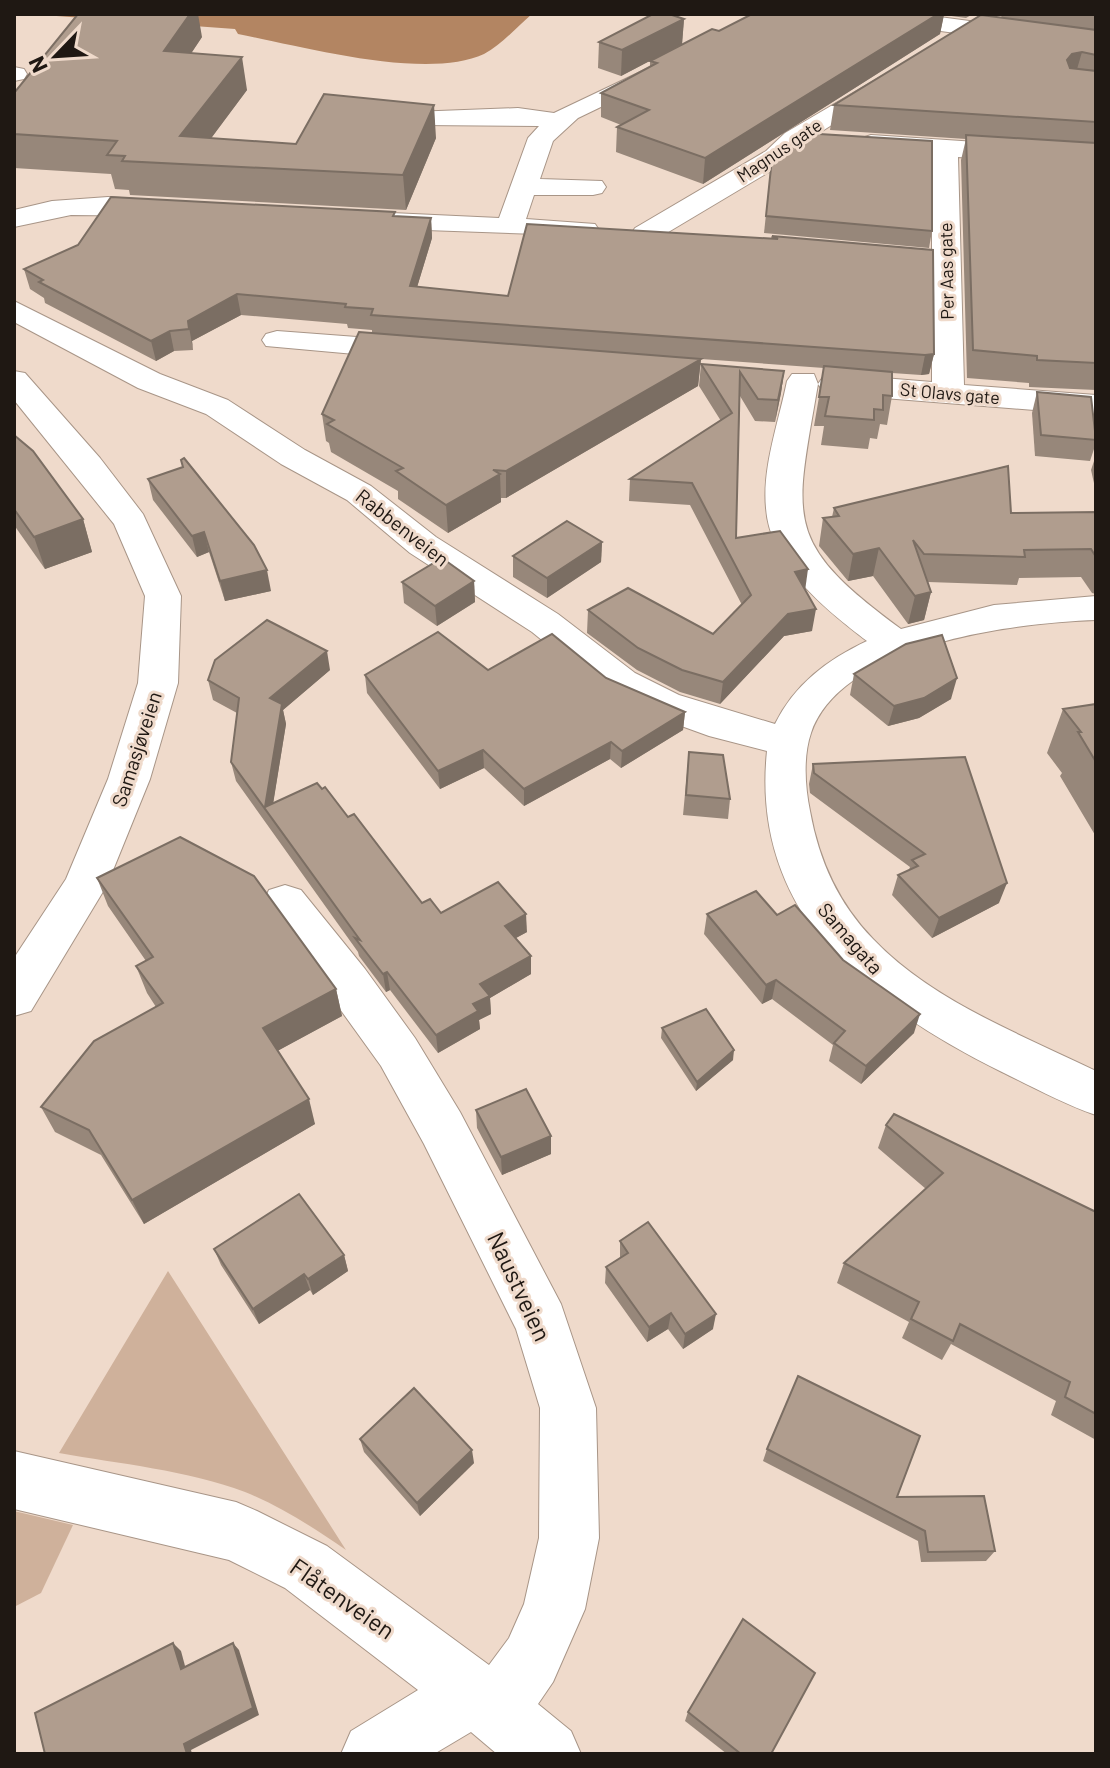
<svg xmlns="http://www.w3.org/2000/svg" width="1110" height="1768" viewBox="0 0 1110 1768" font-family="Barlow,sans-serif">
	<style>
		.green { fill: #cfb19b }
		.water { fill: #b38562 }
		.lines { fill: none; stroke-linecap: round; stroke-linejoin: round }
		.minor-casing { stroke: #a89587; stroke-width: 2 }
		.minor { fill: #fff; fill-rule: evenodd }
		.wall { fill: #97877a }
		.shaded-wall { fill: #7b6e63 }
		.building { fill: #b09d8e; stroke: #7b6e63; stroke-width: 2 }
		.labels { text-anchor: middle; dominant-baseline: central; stroke-width: 6; stroke-linejoin: round; paint-order: stroke }
		.far-street-label { font-size: 18px; fill: #1f1813; stroke: #efdacb }
		.street-label { font-size: 20px; fill: #1f1813; stroke: #efdacb }
		.near-street-label { font-size: 24px; fill: #1f1813; stroke: #efdacb }
	</style>
	<rect width="100%" height="100%" fill="#efdacb"/>
	<!-- green -->
	<g class="green">
		<path d="M168,1271L346,1550C314,1528 282,1507 245,1492C187,1470 120,1464 59,1453Z"/>
		<polygon points="14,1511 73,1525 41,1593 14,1607"/>
	</g>
	<!-- water -->
	<path class="water" d="M29,14H532C517,27 501,45 484,54C426,81 301,46 238,34L235,29Z"/>
	<g class="lines">
		<defs>
			<g id="minor">
				<polygon points="856,14 917,14 1096,38 1096,52 867,21"/>
				<polygon points="655,65 663,67 667,72 663,77 578,118 553,141 540,179 602,181 606,187 602,193 593,195 534,195 526,219 595,224 599,230 595,236 370,228 360,226 356,220 360,214 370,212 499,218 528,138 539,126 421,125 408,117 412,112 518,108 554,113"/>
				<polygon points="14,67 24,69 27,74 24,79 14,81"/>
				<polygon points="882,76 894,83 891,88 803,143 784,163 655,240 635,240 631,234 635,228 766,151 785,133"/>
				<path d="M871,135L1096,150V166L958,157L964,385L1096,395V415L834,394L823,391L818,384C795,520 781,541 901,629L994,605L1096,596V620C1016,623 842,643 811,733C803,756 805,787 810,811C819,861 838,903 873,939C932,1001 1020,1034 1096,1071V1115C1064,1104 1033,1087 1002,1072C870,1007 750,915 767,751L709,736L651,715L607,693L532,632L410,553L347,500L281,464L206,414L138,388L14,322V301L160,374L228,400L305,450L371,486L436,537L558,614L635,673L679,695L775,724C795,684 827,660 867,641C825,609 770,565 766,508C762,467 779,421 787,381L792,374H814L818,384L823,377L834,374L932,382V268L863,261L859,255L863,249L873,246L932,251V155L862,148L858,143L862,138Z"/>
				<polygon points="108,197 176,202 180,208 176,214 166,216 71,215 14,227 14,210 52,201"/>
				<polygon points="277,331 410,341 421,343 425,350 421,357 410,359 266,346 262,340 266,334"/>
				<polygon points="14,371 25,373 100,458 143,514 181,596 178,683 150,779 107,885 31,1011 14,1016 14,958 66,879 108,779 138,683 145,596 114,524 14,400"/>
				<polygon points="285,885 301,890 365,969 415,1038 460,1112 561,1304 596,1408 599,1538 585,1609 553,1682 538,1704 571,1731 581,1754 497,1754 471,1732 434,1754 341,1754 351,1731 418,1690 285,1588 229,1560 14,1509 14,1451 236,1502 257,1511 327,1546 489,1665 509,1638 524,1604 539,1538 540,1408 516,1329 424,1144 381,1066 263,902 269,890"/>
			</g>
		</defs>
		<!-- minor casing -->
		<use href="#minor" class="minor-casing"/>
		<!-- minor -->
		<use href="#minor" class="minor"/>
	</g>
	<!-- wall -->
	<g class="wall">
		<polygon points="752,14 973,14 966,18 944,15 940,34 703,184 616,152 617,127 621,125 601,117 601,93 650,67 650,61 719,31"/>
		<polygon points="1002,14 1096,14 1096,390 1029,387 1029,383 967,378 961,160 966,139 830,130 834,105 1001,18"/>
		<polygon points="684,19 682,44 621,76 598,68 599,42"/>
		<polygon points="202,37 191,53 247,90 211,138 296,144 436,138 406,210 130,195 129,190 115,189 111,174 14,168 14,93"/>
		<polygon points="772,158 932,231 929,248 764,233"/>
		<polygon points="395,216 431,218 432,238 417,287 508,296 771,238 772,236 933,250 934,354 929,374 921,375 892,373 892,396 887,425 880,424 877,439 870,438 868,449 821,445 824,426 814,426 824,368 701,359 698,386 506,498 501,498 501,502 448,533 398,499 398,491 331,452 329,443 326,441 322,414 372,333 372,330 348,328 347,324 241,315 192,341 193,350 174,351 156,361 45,303 44,298 30,289 24,269"/>
		<polygon points="701,364 784,371 781,393 775,422 755,421 740,396 736,538 805,589 812,631 784,636 720,704 680,692 637,670 587,633 588,610 713,634 742,605 690,505 629,501 630,479 721,421 699,386"/>
		<polygon points="1037,392 1096,434 1096,443 1090,461 1035,456 1032,413"/>
		<polygon points="14,435 83,519 92,552 45,569 14,525"/>
		<polygon points="1096,455 1096,492 1091,470"/>
		<polygon points="148,479 271,591 225,601 209,552 197,557 153,500"/>
		<polygon points="834,508 1011,513 1096,512 1096,594 1092,593 1081,577 1019,578 1017,585 928,582 931,592 924,620 908,624 873,576 848,581 819,546 823,518 832,517"/>
		<polygon points="602,542 601,562 547,598 513,577 513,556"/>
		<polygon points="474,581 475,602 437,626 404,603 402,582"/>
		<polygon points="330,670 283,710 286,724 273,803 348,817 422,903 441,913 527,932 516,938 531,974 490,998 491,1014 479,1020 480,1029 438,1053 390,990 386,992 359,956 358,952 236,781 231,762 237,713 213,700 208,680"/>
		<polygon points="488,670 606,678 685,712 683,730 621,768 610,759 524,806 484,768 440,789 367,693 365,675"/>
		<polygon points="854,674 951,699 919,718 888,726 850,695"/>
		<polygon points="1096,704 1096,834 1095,835 1060,776 1062,773 1047,753 1063,709"/>
		<polygon points="689,752 730,799 728,819 683,815"/>
		<polygon points="813,764 999,903 932,938 892,895 898,875 909,870 910,867 810,793 809,784"/>
		<polygon points="97,878 336,989 342,1016 277,1051 315,1124 144,1224 101,1155 55,1132 41,1107 156,1007 147,993 136,966 146,961 108,906"/>
		<polygon points="707,914 777,915 843,960 914,1033 861,1084 829,1061 833,1045 772,999 762,1004 704,934"/>
		<polygon points="662,1028 733,1060 696,1091 661,1038"/>
		<polygon points="476,1110 551,1136 551,1154 502,1175 477,1128"/>
		<polygon points="886,1125 1096,1212 1096,1440 1051,1415 1056,1401 951,1344 942,1360 902,1338 909,1322 837,1283 844,1263 926,1189 878,1148"/>
		<polygon points="620,1241 713,1329 683,1349 668,1329 647,1342 605,1283 606,1267 620,1258"/>
		<polygon points="214,1249 344,1255 348,1271 313,1295 310,1290 259,1324 221,1265"/>
		<polygon points="360,1439 474,1463 420,1516 364,1452"/>
		<polygon points="767,1449 897,1497 995,1551 986,1561 921,1562 918,1541 763,1461"/>
		<polygon points="688,1712 771,1754 727,1754 685,1721"/>
	</g>
	<!-- shaded-wall -->
	<g class="shaded-wall">
		<polygon points="190,14 198,14 202,37 171,84 164,51"/>
		<polygon points="938,14 944,14 940,34 703,184 705,158"/>
		<polygon points="684,19 682,44 621,76 622,50"/>
		<polygon points="1082,52 1075,76 1065,78 1067,60 1072,54"/>
		<polygon points="242,57 247,90 192,164 180,136"/>
		<polygon points="434,105 436,138 406,210 403,175"/>
		<polygon points="431,218 432,238 411,307 410,286"/>
		<polygon points="237,294 241,315 192,341 193,350 188,321"/>
		<polygon points="170,331 174,351 156,361 151,341"/>
		<polygon points="934,354 929,374 921,375 925,355"/>
		<polygon points="701,359 698,386 506,498 506,471"/>
		<polygon points="784,371 781,393 775,422 778,400"/>
		<polygon points="500,474 501,502 448,533 446,505"/>
		<polygon points="83,519 92,552 45,569 34,537"/>
		<polygon points="204,532 209,552 197,557 192,536"/>
		<polygon points="602,542 601,562 547,598 547,578"/>
		<polygon points="879,548 873,576 848,581 853,554"/>
		<polygon points="808,569 805,591 795,572"/>
		<polygon points="267,570 271,591 225,601 220,581"/>
		<polygon points="474,581 475,602 437,626 435,606"/>
		<polygon points="931,592 924,620 908,624 915,596"/>
		<polygon points="816,609 812,631 784,636 720,704 723,682 788,614"/>
		<polygon points="327,651 330,670 283,710 286,724 271,817 265,807 270,698"/>
		<polygon points="957,678 951,699 919,718 888,726 894,706"/>
		<polygon points="685,712 683,730 621,768 622,751"/>
		<polygon points="611,742 610,759 524,806 524,789"/>
		<polygon points="483,750 484,768 440,789 438,771"/>
		<polygon points="1007,883 999,903 932,938 939,918"/>
		<polygon points="526,914 527,932 505,944 505,926"/>
		<polygon points="531,956 531,974 490,998 491,1014 479,1020 480,1029 438,1053 436,1035 473,1004 480,984"/>
		<polygon points="387,972 390,990 386,992 383,974"/>
		<polygon points="776,980 772,999 762,1004 766,985"/>
		<polygon points="336,989 342,1016 270,1055 263,1028"/>
		<polygon points="920,1014 914,1033 861,1084 866,1066"/>
		<polygon points="734,1050 733,1060 696,1091 697,1082"/>
		<polygon points="309,1099 315,1124 144,1224 132,1200"/>
		<polygon points="551,1136 551,1154 502,1175 501,1157"/>
		<polygon points="344,1255 348,1271 313,1295 308,1279"/>
		<polygon points="304,1274 310,1290 259,1324 253,1309"/>
		<polygon points="671,1313 668,1329 647,1342 649,1327"/>
		<polygon points="716,1314 713,1329 683,1349 685,1334"/>
		<polygon points="472,1450 474,1463 420,1516 417,1503"/>
		<polygon points="173,1643 181,1651 188,1677 181,1669"/>
		<polygon points="233,1643 239,1650 259,1715 191,1750 192,1754 187,1754 184,1744"/>
	</g>
	<!-- building -->
	<g class="building">
		<polygon points="78,14 190,14 164,51 242,57 180,136 296,144 324,94 434,105 403,175 122,161 125,156 107,155 117,141 14,134 14,93"/>
		<polygon points="653,14 669,14 684,19 622,50 599,42"/>
		<polygon points="752,14 938,14 705,158 617,127 649,110 601,93 657,63 650,61 712,29 719,31"/>
		<polygon points="981,15 1096,30 1096,55 1082,52 1072,54 1067,60 1070,68 1096,71 1096,122 834,105"/>
		<polygon points="803,133 932,141 932,231 766,216 772,158"/>
		<polygon points="966,135 1096,143 1096,363 1037,360 1037,356 973,350"/>
		<polygon points="111,197 395,212 393,216 431,218 410,286 508,296 527,224 778,239 772,236 933,250 934,354 925,355 371,315 373,309 345,307 346,304 237,294 188,321 189,329 170,331 151,341 39,282 43,280 24,269 78,245"/>
		<polygon points="359,332 701,359 506,471 493,470 500,474 446,505 396,471 403,468 327,424 334,420 322,414"/>
		<polygon points="701,364 784,371 778,400 758,399 740,372 736,538 780,531 808,569 795,572 816,609 788,614 723,682 682,670 638,648 588,610 628,588 713,634 751,595 692,483 630,479 732,413"/>
		<polygon points="824,366 892,372 892,396 883,395 883,410 874,409 874,420 825,416 829,397 819,397"/>
		<polygon points="1037,392 1091,397 1096,440 1041,435"/>
		<polygon points="14,435 33,451 83,519 34,537 14,509"/>
		<polygon points="184,458 254,545 267,570 220,581 204,532 192,536 148,479 183,467 181,460"/>
		<polygon points="1008,466 1011,513 1096,512 1096,557 1091,549 1024,550 1025,557 924,554 913,540 931,592 915,596 879,548 853,554 823,518 839,516 834,508"/>
		<polygon points="567,521 602,542 547,578 513,556"/>
		<polygon points="442,558 474,581 435,606 402,582"/>
		<polygon points="267,620 327,651 270,698 282,704 265,807 317,783 322,789 325,787 348,817 354,814 422,903 430,899 441,913 498,882 526,914 505,926 531,956 480,984 490,996 473,1004 478,1011 436,1035 387,972 383,974 355,938 360,940 231,762 239,698 208,680 215,660"/>
		<polygon points="438,632 488,670 552,634 606,678 685,712 622,751 611,742 524,789 483,750 438,771 365,675"/>
		<polygon points="942,635 957,678 924,698 894,706 854,674 906,644"/>
		<polygon points="1096,704 1096,762 1078,732 1081,732 1063,709"/>
		<polygon points="689,752 723,755 730,799 686,795"/>
		<polygon points="965,757 1007,883 939,918 898,875 918,866 912,860 925,854 814,773 813,764"/>
		<polygon points="180,837 254,876 336,989 263,1028 309,1099 132,1200 89,1130 41,1107 94,1041 163,1003 136,966 153,957 97,878"/>
		<polygon points="756,891 777,915 795,905 843,960 920,1014 866,1066 834,1043 845,1031 776,980 766,985 707,914"/>
		<polygon points="706,1009 734,1050 697,1082 662,1028"/>
		<polygon points="526,1089 551,1136 501,1157 476,1110"/>
		<polygon points="894,1114 1096,1212 1096,1414 1065,1397 1070,1382 960,1324 953,1341 911,1319 919,1302 844,1263 943,1173 886,1125"/>
		<polygon points="299,1194 344,1255 308,1279 304,1274 253,1309 214,1249"/>
		<polygon points="648,1222 716,1314 685,1334 671,1313 649,1327 606,1267 628,1253 620,1241"/>
		<polygon points="798,1376 920,1436 897,1497 984,1496 995,1551 928,1552 925,1531 767,1449"/>
		<polygon points="414,1388 472,1450 417,1503 360,1439"/>
		<polygon points="743,1619 815,1673 771,1754 741,1754 688,1712"/>
		<polygon points="173,1643 181,1669 233,1643 253,1708 184,1744 187,1754 45,1754 35,1713"/>
	</g>
	<g class="labels">
		<!-- far-street labels -->
		<g class="far-street-label">
			<text transform="translate(779 150) rotate(-34)">Magnus gate</text>
			<text transform="translate(946 271) rotate(-91)">Per Aas gate</text>
			<text transform="translate(950 393) rotate(5)">St Olavs gate</text>
		</g>
		<!-- street labels -->
		<g class="street-label">
			<text transform="translate(403 527) rotate(38)">Rabbenveien</text>
			<text transform="translate(136 749) rotate(-72)">Samasjøveien</text>
			<text transform="translate(851 938) rotate(49)">Samagata</text>
		</g>
		<!-- near-street labels -->
		<g class="near-street-label">
			<text transform="translate(520 1286) rotate(65)">Naustveien</text>
			<text transform="translate(343 1598) rotate(35)">Flåtenveien</text>
		</g>
	</g>
	<!-- border -->
	<rect width="1110" height="1768" fill="none" stroke="#1f1813" stroke-width="32"/>
	<!-- north arrow -->
	<g transform="translate(56 56) rotate(245)" stroke="#efdacb" stroke-width="6" paint-order="stroke">
	<path d="M0-6L14 30L0 20L-14 30Z" fill="#1f1813"/>
	<text y="-12" font-size="22" font-weight="bold" text-anchor="middle" fill="#1f1813">N</text>
	</g>
</svg>
